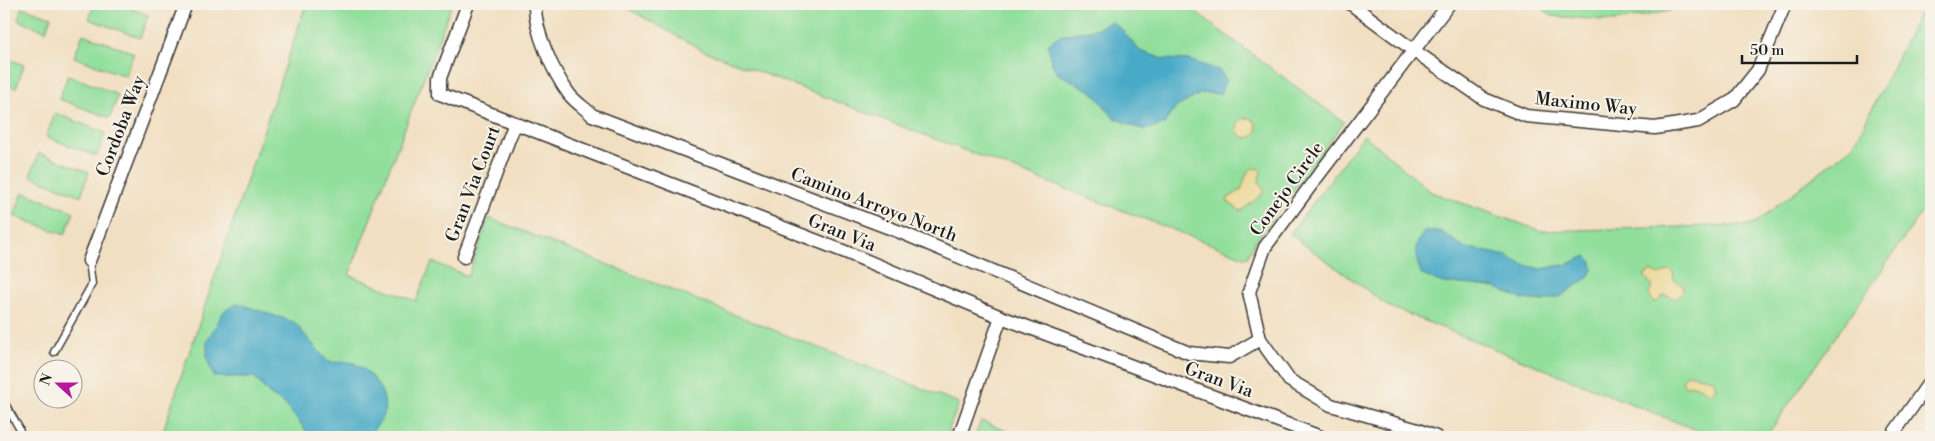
<svg xmlns="http://www.w3.org/2000/svg" width="1935" height="441" viewBox="0 0 1935 441" font-family="'Libre Bodoni',serif">
	<style>
		.green { fill: #92df9c; stroke: #577e5c }
		.sand { fill: #eeda9e; stroke: #857b5d }
		.water { fill: #48aac7; stroke: #326372 }
		.lines { fill: none; stroke-linecap: round; stroke-linejoin: round }
		.lane-casing { stroke: #3c3935; stroke-width: 9 }
		.street-casing { stroke: #3c3935; stroke-width: 15 }
		.lane { stroke: #fff; stroke-width: 6 }
		.street { stroke: #fff; stroke-width: 12 }
		.labels { text-anchor: middle; dominant-baseline: central; stroke-width: 4; stroke-linejoin: round; paint-order: stroke }
		.street-label { font-size: 18px; fill: #1c1c1c; stroke: #f7f3e8 }
	</style>
	<rect width="100%" height="100%" fill="#f7f3e8"/>
	<filter id="ink" filterUnits="userSpaceOnUse"><feTurbulence type="fractalNoise" baseFrequency=".02" numOctaves="2"/><feDisplacementMap in="SourceGraphic" scale="10" xChannelSelector="R" yChannelSelector="G"/><feConvolveMatrix kernelMatrix="1 2 1 2 8 2 1 2 1" color-interpolation-filters="sRGB"/></filter>
	<filter id="wash" filterUnits="userSpaceOnUse"><feTurbulence type="fractalNoise" baseFrequency=".0096" numOctaves="4" result="noise"/><feDisplacementMap in="SourceGraphic" scale="20" xChannelSelector="R" yChannelSelector="G"/><feGaussianBlur stdDeviation="1.12" result="paint"/><feColorMatrix in="noise" values="0 0 0 0 0 0 0 0 0 0 0 0 0 0 0 0 0 1.4 0 .05"/><feComposite in="paint" operator="in"/></filter>
	<g filter="url(#wash)">
		<rect width="100%" height="100%" fill="#f1dfc1"/>
		<!-- green -->
		<g class="green">
			<polygon points="94,4 118,4 148,15 140,38 89,19"/>
			<polygon points="306,4 452,4 349,275 416,301 432,262 468,276 489,218 959,403 946,437 866,437 858,434 857,437 161,437"/>
			<polygon points="626,4 1184,4 1344,122 1255,242 1247,258 704,51 625,7"/>
			<polygon points="1537,4 1673,4 1670,11 1615,21 1552,16"/>
			<polygon points="1924,4 1931,4 1931,199 1766,437 1714,437 1390,307 1290,234 1364,135 1431,192 1541,231 1753,225 1854,145"/>
			<polygon points="22,7 51,17 46,31 18,20"/>
			<polygon points="83,34 134,53 125,76 74,57"/>
			<polygon points="4,57 24,65 16,88 4,84"/>
			<polygon points="68,75 118,95 110,118 59,99"/>
			<polygon points="55,113 105,133 97,156 46,137"/>
			<polygon points="39,153 89,172 81,196 30,176"/>
			<polygon points="23,192 74,212 65,235 14,216"/>
			<polygon points="981,421 1022,437 975,437"/>
		</g>
		<!-- sand -->
		<g class="sand">
			<circle cx="1247" cy="128" r="10"/>
			<path d="M1252,168L1259,169L1261,171L1259,181L1264,191C1262,195 1245,208 1241,211L1228,202L1227,199L1241,190L1247,173Z"/>
			<path d="M1669,270L1673,272L1674,280L1683,286V291L1676,298L1664,295L1657,302L1652,301L1649,293L1652,286L1644,275L1651,271C1661,277 1659,275 1669,270Z"/>
			<polygon points="1687,374 1713,379 1716,388 1710,393 1695,385 1685,386 1682,381"/>
		</g>
		<!-- water -->
		<g class="water">
			<polygon points="1111,21 1122,30 1140,51 1164,59 1188,60 1219,70 1226,79 1220,94 1202,93 1175,108 1163,125 1145,130 1127,124 1113,117 1093,92 1057,73 1051,62 1048,45 1058,36 1099,28"/>
			<path d="M1440,231L1464,247L1507,256L1521,264L1541,269L1568,264L1586,256L1592,262L1593,270L1586,279L1561,296L1543,301L1521,299L1496,288L1474,285L1443,283L1422,275C1415,258 1412,247 1424,232Z"/>
			<path d="M239,303L251,308L294,322L327,361C335,364 346,360 354,363C374,374 395,400 379,423C375,428 370,433 366,437H311L285,404L269,394L254,377H214L207,359V341L224,311Z"/>
		</g>
	</g>
	<g filter="url(#ink)">
		<g class="lines">
			<defs>
				<g id="lane">
					<polyline points="54,352 92,284 89,261"/>
					<polyline points="4,402 19,428 21,437"/>
				</g>
				<g id="street">
					<polyline points="468,4 440,78 440,94 848,253 1001,317 1321,437"/>
					<path d="M535,4C534,31 553,72 569,94C575,102 585,108 592,115L900,232L1189,353L1229,357L1260,339"/>
					<polyline points="1351,4 1413,50 1484,99 1526,116 1655,128 1698,121 1734,100 1758,70 1785,4"/>
					<polyline points="464,257 515,123"/>
					<polyline points="89,261 186,4"/>
					<polyline points="959,437 1001,317"/>
					<polyline points="1436,437 1418,430 1331,405 1289,380 1260,339 1249,292 1265,247 1317,177 1449,4"/>
					<polyline points="1891,437 1931,380"/>
				</g>
			</defs>
			<!-- lane casing -->
			<use href="#lane" class="lane-casing"/>
			<!-- street casing -->
			<use href="#street" class="street-casing"/>
			<!-- lane -->
			<use href="#lane" class="lane"/>
			<!-- street -->
			<use href="#street" class="street"/>
		</g>
	</g>
	<g class="labels">
		<!-- street labels -->
		<g class="street-label">
			<text transform="translate(1586 104) rotate(6)">Maximo Way</text>
			<text transform="translate(121 126) rotate(-69)">Cordoba Way</text>
			<text transform="translate(473 184) rotate(-69)">Gran Via Court</text>
			<text transform="translate(1287 189) rotate(-54)">Conejo Circle</text>
			<text transform="translate(874 205) rotate(21)">Camino Arroyo North</text>
			<text transform="translate(842 233) rotate(22)">Gran Via</text>
			<text transform="translate(1219 380) rotate(20)">Gran Via</text>
		</g>
	</g>
	<!-- margin -->
	<rect width="1935" height="441" fill="none" stroke="#f7f3e8" stroke-width="20"/>
	<!-- north arrow -->
	<g transform="translate(58 384) rotate(291)"><circle r="24" fill="#f7f3e8" stroke="#9f9d96"/>
	<path d="M0-4L9 19L0 12L-9 19Z" fill="#b5179e"/>
	<text y="-8" font-size="14" font-weight="bold" text-anchor="middle" fill="#1c1c1c">N</text>
	</g>
	<!-- scale -->
	<path d="M1742 55v8h115v-8" fill="none" stroke="#1c1c1c" stroke-width="2.5"/>
	<text x="1750" y="55" font-size="15" fill="#1c1c1c" stroke="#f7f3e8" stroke-width="4" paint-order="stroke">50 m</text>
</svg>
